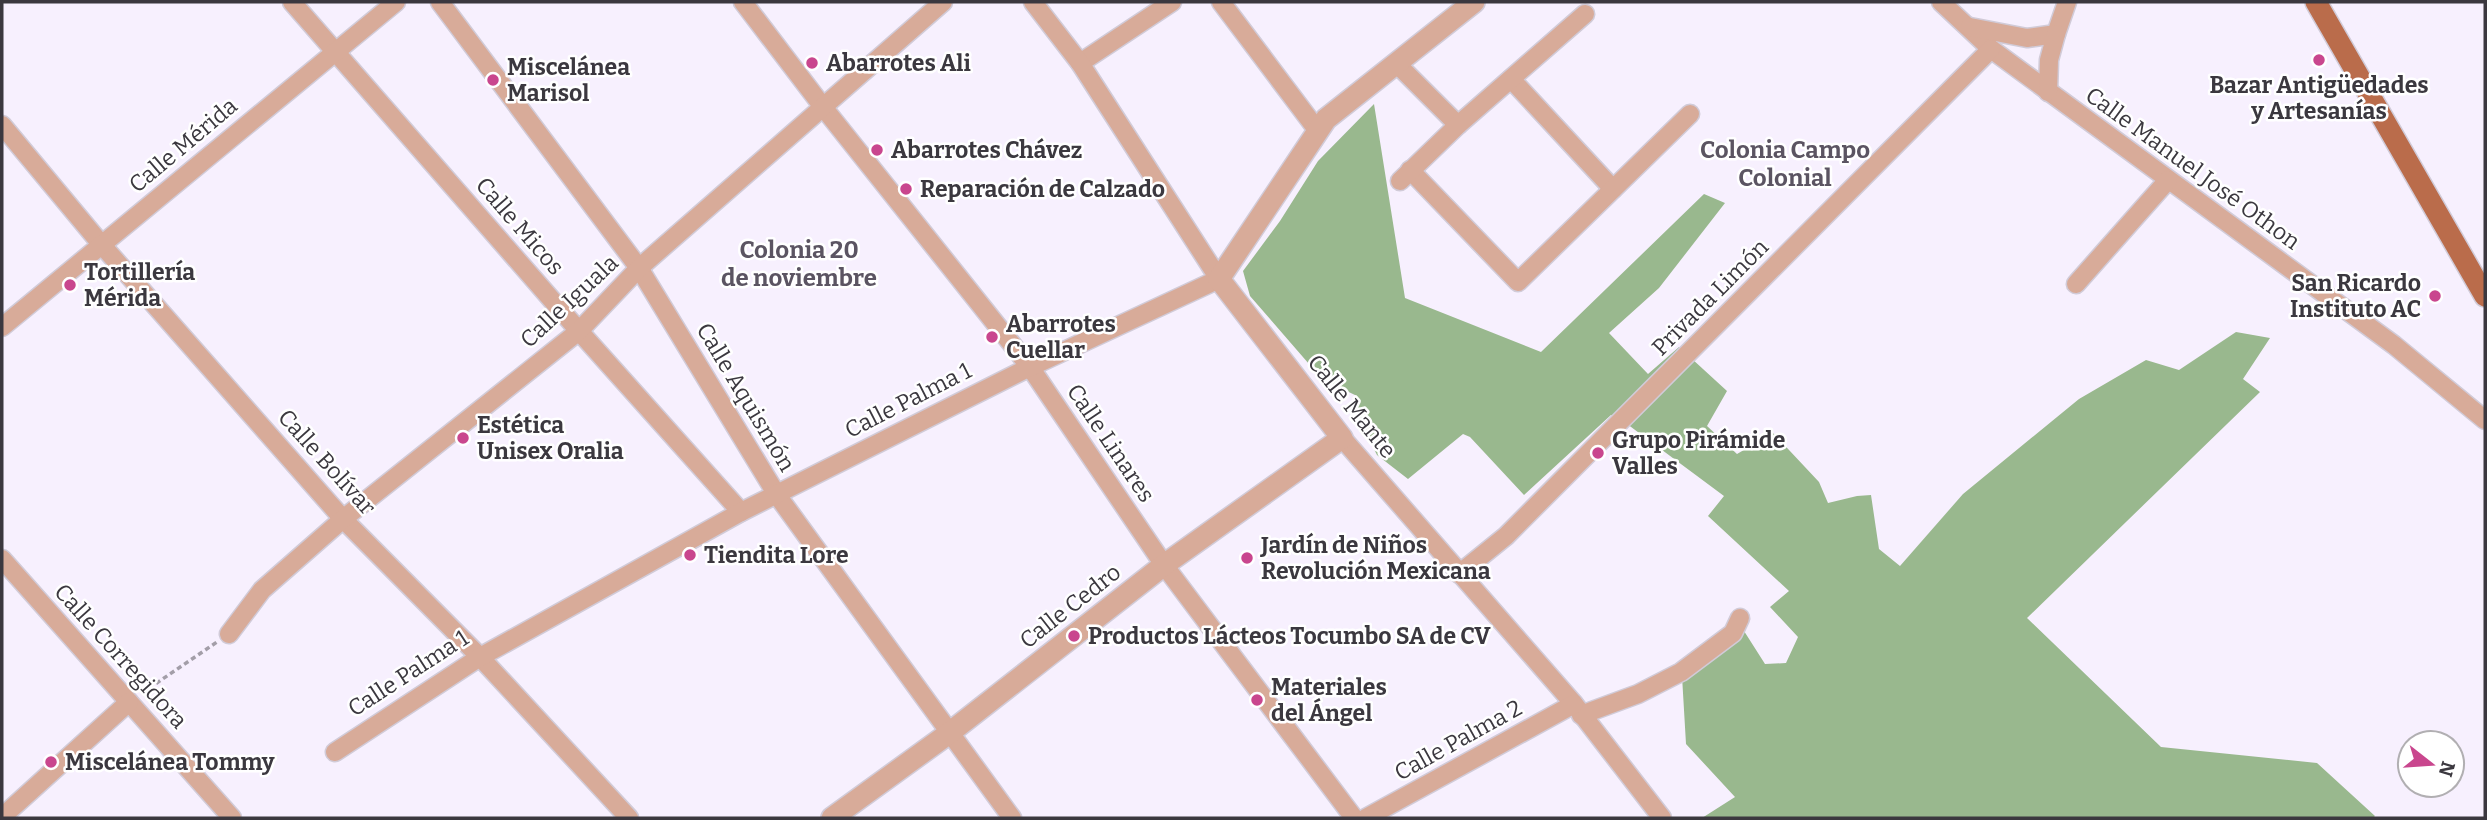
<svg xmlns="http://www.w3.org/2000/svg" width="2487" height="820" viewBox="0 0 2487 820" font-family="Bitter,serif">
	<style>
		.forest { fill: #99b88e }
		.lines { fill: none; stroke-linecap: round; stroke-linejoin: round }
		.minor-casing { stroke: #d1cbd8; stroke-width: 21 }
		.tertiary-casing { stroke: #d1cbd8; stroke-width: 24 }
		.primary-casing { stroke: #d1cbd8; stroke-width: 24 }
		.path { stroke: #a39ea8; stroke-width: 3.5; stroke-dasharray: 5 3.5; stroke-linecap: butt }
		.minor { stroke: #d8ab99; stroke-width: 18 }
		.tertiary { stroke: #d8ab99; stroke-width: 21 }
		.primary { stroke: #ba6c4b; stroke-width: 21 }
		.poi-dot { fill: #c9468e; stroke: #fff; stroke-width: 2.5 }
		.labels { text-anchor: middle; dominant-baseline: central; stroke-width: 5; stroke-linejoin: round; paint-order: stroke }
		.poi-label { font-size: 23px; font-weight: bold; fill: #3b383f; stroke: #fff; text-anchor: start }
		.street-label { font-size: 23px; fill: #3b383f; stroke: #fff }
		.neighbourhood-label { font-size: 24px; font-weight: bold; fill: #5b5462; stroke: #fff }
	</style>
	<rect width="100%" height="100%" fill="#f7f0fe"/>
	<!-- forest -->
	<polygon class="forest" points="1374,104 1405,298 1541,352 1704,194 1725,203 1659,288 1609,333 1648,374 1679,347 1727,391 1707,426 1737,454 1773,433 1819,482 1828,503 1857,496 1871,495 1879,549 1900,566 1963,494 2079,399 2146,360 2179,370 2236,332 2270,338 2243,379 2260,392 2027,618 2161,747 2317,763 2375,816 2373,818 1702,818 1735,797 1686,744 1682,676 1744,631 1765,664 1786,663 1798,637 1770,607 1789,591 1708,516 1724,496 1623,421 1611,415 1524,495 1470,437 1463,434 1408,479 1377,455 1354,409 1357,396 1322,379 1250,296 1243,271 1280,221 1318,161"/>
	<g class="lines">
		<defs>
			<g id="minor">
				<polyline points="292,2 579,331 741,512"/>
				<polyline points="440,2 639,268 777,495 1012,818"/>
				<polyline points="743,2 823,107 1030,367 1164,565 1354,818"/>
				<polyline points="1221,2 1318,131"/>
				<polyline points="1941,2 1991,49 2394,345 2485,420"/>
				<polyline points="1970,27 2027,38 2056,34 2067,2"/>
				<polyline points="1080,63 1172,2"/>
				<polyline points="1396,63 1458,125"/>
				<polyline points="1511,79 1613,189"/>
				<polyline points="2048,92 2049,60 2056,34"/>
				<polyline points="2,125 101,244 343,519 480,657 629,818"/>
				<polyline points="1410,170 1518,282 1690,114"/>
				<polyline points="1400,181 1458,125 1585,14"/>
				<polyline points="2076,284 2168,180"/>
				<polyline points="2,327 396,2"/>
				<polyline points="1342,438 1574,704 1662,818"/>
				<polyline points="2,559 232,818"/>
				<polyline points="1459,574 1506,536 1991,49"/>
				<polyline points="229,634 262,590 343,519 579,331 639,268 943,2"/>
				<polyline points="1581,715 1638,694 1681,672 1733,633 1740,618"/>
				<polyline points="335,752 480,657 741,512 1030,367 1219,279 1080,63 1033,2"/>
				<polyline points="2,817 129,702"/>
				<polyline points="1366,818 1574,704"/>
			</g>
			<polyline id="tertiary" points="832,818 948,734 1164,565 1342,438 1219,279 1326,119 1474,2"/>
			<polyline id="primary" points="2316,2 2485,296"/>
		</defs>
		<!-- minor casing -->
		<use href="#minor" class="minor-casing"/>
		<!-- tertiary casing -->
		<use href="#tertiary" class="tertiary-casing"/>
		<!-- primary casing -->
		<use href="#primary" class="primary-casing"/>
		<!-- path -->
		<polyline class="path" points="142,693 217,642"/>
		<!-- minor -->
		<use href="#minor" class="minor"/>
		<!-- tertiary -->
		<use href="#tertiary" class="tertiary"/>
		<!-- primary -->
		<use href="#primary" class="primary"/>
	</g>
	<!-- markers -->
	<g class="poi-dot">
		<circle cx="2319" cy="60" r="7"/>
		<circle cx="812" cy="63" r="7"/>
		<circle cx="493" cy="80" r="7"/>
		<circle cx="877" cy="150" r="7"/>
		<circle cx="906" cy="189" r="7"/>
		<circle cx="70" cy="285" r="7"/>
		<circle cx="2435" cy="296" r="7"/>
		<circle cx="992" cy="337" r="7"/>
		<circle cx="463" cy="438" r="7"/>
		<circle cx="1598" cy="453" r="7"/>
		<circle cx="690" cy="555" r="7"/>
		<circle cx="1247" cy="558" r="7"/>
		<circle cx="1074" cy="636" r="7"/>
		<circle cx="1257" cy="700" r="7"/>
		<circle cx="51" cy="762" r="7"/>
	</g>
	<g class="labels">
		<!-- poi labels -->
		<g class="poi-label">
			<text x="826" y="63">Abarrotes Ali</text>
			<text x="507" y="67">Miscelánea<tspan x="507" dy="26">Marisol</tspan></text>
			<text x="2319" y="85" text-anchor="middle">Bazar Antigüedades<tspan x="2319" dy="26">y Artesanías</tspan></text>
			<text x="891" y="150">Abarrotes Chávez</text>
			<text x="920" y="189">Reparación de Calzado</text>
			<text x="84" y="272">Tortillería<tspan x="84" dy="26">Mérida</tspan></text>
			<text x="2421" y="283" text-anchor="end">San Ricardo<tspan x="2421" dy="26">Instituto AC</tspan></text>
			<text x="1006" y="324">Abarrotes<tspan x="1006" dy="26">Cuellar</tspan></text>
			<text x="477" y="425">Estética<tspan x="477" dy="26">Unisex Oralia</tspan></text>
			<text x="1612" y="440">Grupo Pirámide<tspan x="1612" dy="26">Valles</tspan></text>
			<text x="1261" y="545">Jardín de Niños<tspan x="1261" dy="26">Revolución Mexicana</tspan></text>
			<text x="704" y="555">Tiendita Lore</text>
			<text x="1088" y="636">Productos Lácteos Tocumbo SA de CV</text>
			<text x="1271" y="687">Materiales<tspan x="1271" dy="26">del Ángel</tspan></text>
			<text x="65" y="762">Miscelánea Tommy</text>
		</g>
		<!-- street labels -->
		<g class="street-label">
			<text transform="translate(183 145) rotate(-40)">Calle Mérida</text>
			<text transform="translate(2193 168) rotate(36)">Calle Manuel José Othon</text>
			<text transform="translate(520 226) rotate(49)">Calle Micos</text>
			<text transform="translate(1710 297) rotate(-45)">Privada Limón</text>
			<text transform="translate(569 301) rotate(-43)">Calle Iguala</text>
			<text transform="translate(746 397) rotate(59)">Calle Aquismón</text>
			<text transform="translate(908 400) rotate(-27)">Calle Palma 1</text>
			<text transform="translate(1352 406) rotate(51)">Calle Mante</text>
			<text transform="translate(1111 443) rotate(56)">Calle Linares</text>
			<text transform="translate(327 462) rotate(48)">Calle Bolívar</text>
			<text transform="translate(1070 606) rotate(-38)">Calle Cedro</text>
			<text transform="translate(121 656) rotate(48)">Calle Corregidora</text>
			<text transform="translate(408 673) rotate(-33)">Calle Palma 1</text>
			<text transform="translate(1458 740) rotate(-29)">Calle Palma 2</text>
		</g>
		<!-- neighbourhood labels -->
		<g class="neighbourhood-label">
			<text x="1785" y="150">Colonia Campo<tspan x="1785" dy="28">Colonial</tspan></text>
			<text x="799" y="250">Colonia 20<tspan x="799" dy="28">de noviembre</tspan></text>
		</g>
	</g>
	<!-- border -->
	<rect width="2487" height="820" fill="none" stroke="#3b383f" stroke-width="7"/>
	<!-- north arrow -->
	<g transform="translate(2431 764) rotate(107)"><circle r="33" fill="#ffffff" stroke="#b1afb2" stroke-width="2"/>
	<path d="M0-5L12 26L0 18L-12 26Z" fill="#c9468e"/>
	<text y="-10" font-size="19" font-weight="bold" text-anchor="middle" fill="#3b383f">N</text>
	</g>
</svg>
